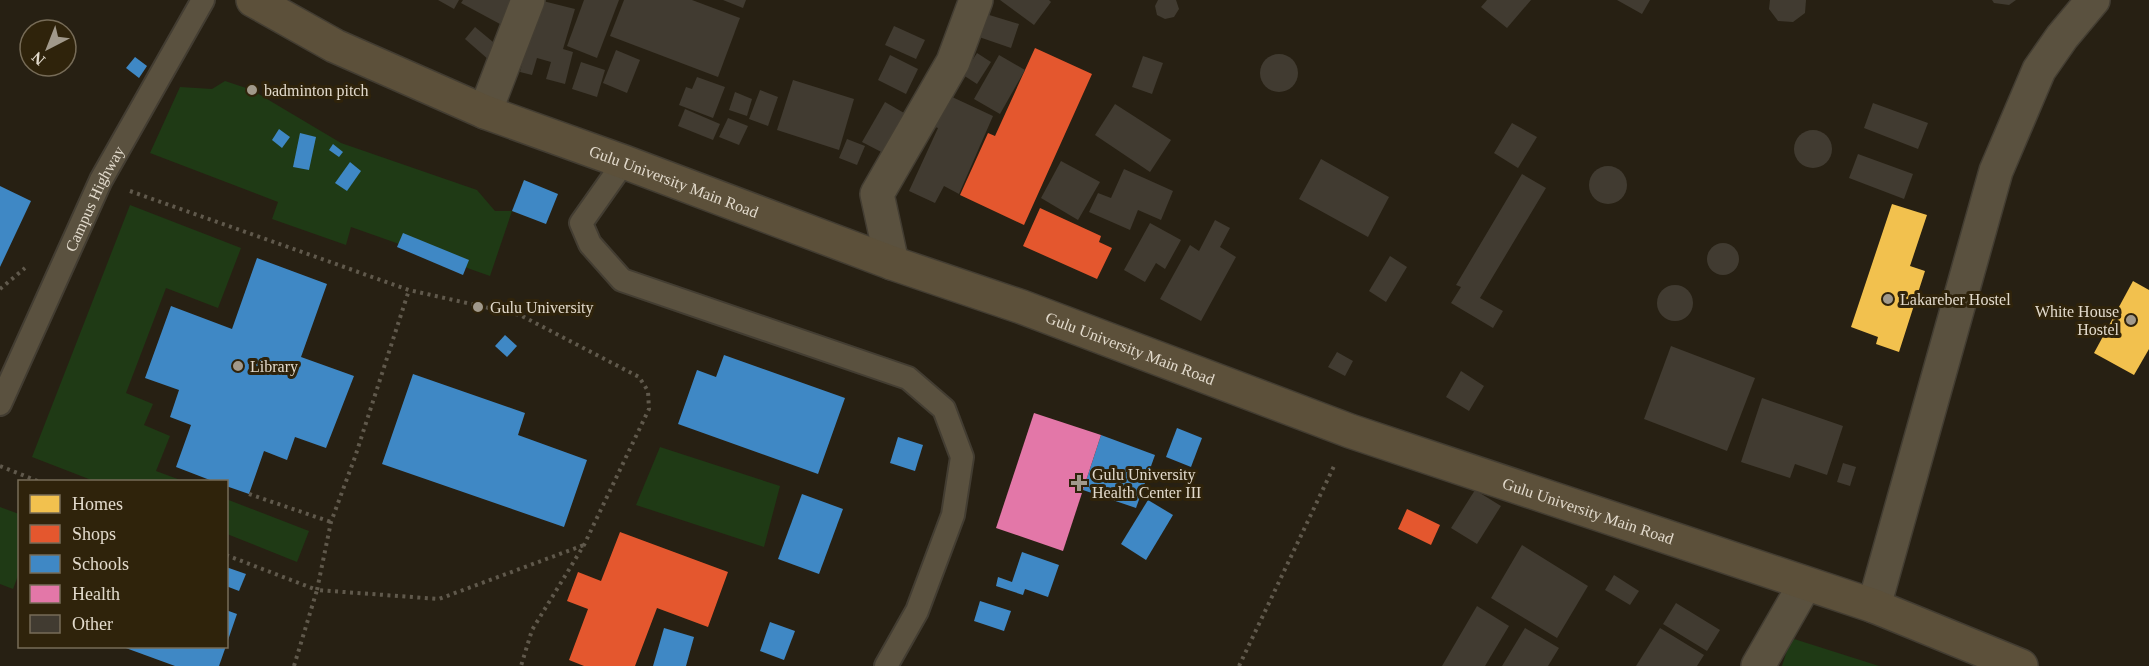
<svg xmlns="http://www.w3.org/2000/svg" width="2149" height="666" viewBox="0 0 2149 666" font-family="Georgia,serif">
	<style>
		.green { fill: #1f3a15 }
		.homes { fill: #f2c14e }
		.shops { fill: #e4572e }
		.schools { fill: #3f88c5 }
		.health { fill: #e377a8 }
		.building { fill: #413b31 }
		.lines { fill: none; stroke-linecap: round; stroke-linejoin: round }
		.lane-casing { stroke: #433d32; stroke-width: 26 }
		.street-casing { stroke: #433d32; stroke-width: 36 }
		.secondary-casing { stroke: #433d32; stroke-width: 36 }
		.path { stroke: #60594c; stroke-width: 4; stroke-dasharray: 3 4.5; stroke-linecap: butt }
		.lane { stroke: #5a513f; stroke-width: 22 }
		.street { stroke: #5a513f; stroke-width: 33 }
		.secondary { stroke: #5c503a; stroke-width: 33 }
		.poi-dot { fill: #a1998b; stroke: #2f230b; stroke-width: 2 }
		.labels { text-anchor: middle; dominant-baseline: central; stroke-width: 6; stroke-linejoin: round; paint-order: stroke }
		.poi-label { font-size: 16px; fill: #e2dacc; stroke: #2f230b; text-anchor: start }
		.street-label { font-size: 16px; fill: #e2dacc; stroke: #2f230b }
	</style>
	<rect width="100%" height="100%" fill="#272013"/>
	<!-- green -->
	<g class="green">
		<polygon points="225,81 252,90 341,143 477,190 495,211 512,211 490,276 351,227 346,245 272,219 278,202 150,153 180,87 212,89"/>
		<polygon points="130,205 241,248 218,308 166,288 126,393 153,404 144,425 170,436 156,471 183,481 94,481 32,457"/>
		<polygon points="660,447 780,486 764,547 636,505"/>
		<polygon points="226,499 309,531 297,562 227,534"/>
		<polygon points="0,507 19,514 19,573 13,589 0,584"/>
		<polygon points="1791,638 1879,666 1782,666"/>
	</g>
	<!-- homes -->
	<g class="homes">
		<polygon points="1892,204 1927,215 1910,266 1925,271 1899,352 1876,344 1878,337 1851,327"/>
		<polygon points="2133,281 2149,290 2149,349 2134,375 2094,353"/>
	</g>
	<!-- shops -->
	<g class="shops">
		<polygon points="1035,48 1092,74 1024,225 960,195 988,133 995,136"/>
		<polygon points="1040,208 1101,236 1099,242 1112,248 1097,279 1023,246"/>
		<polygon points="1407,509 1440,525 1431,545 1398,529"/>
		<polygon points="620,532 728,572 708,627 657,608 635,666 584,666 569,660 588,609 567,601 578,572 601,581"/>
	</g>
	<!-- schools -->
	<g class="schools">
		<polygon points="135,57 147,66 139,78 126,68"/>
		<polygon points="279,129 290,137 282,148 272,140"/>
		<polygon points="300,133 316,137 309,170 293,167"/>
		<polygon points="333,144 343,152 339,157 329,150"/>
		<polygon points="350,162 361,171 347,191 335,183"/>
		<polygon points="524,180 558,194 546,224 512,211"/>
		<polygon points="0,186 31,201 0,267"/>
		<polygon points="403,233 469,260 463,275 397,247"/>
		<polygon points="257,258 327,284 301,357 354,376 326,448 295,437 287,460 264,451 249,494 226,486 226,482 215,482 176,467 191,425 170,417 179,390 145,378 171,306 232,329"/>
		<polygon points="505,335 517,346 507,357 495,346"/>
		<polygon points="724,355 845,398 818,474 678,424 697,370 716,377"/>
		<polygon points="413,374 525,413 518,435 587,460 564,527 382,464"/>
		<polygon points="1177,428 1202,438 1191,467 1166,457"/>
		<polygon points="1101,435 1155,455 1136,508 1083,490"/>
		<polygon points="898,437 923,445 915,471 890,463"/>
		<polygon points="802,494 843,509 819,574 778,559"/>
		<polygon points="1148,500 1173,515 1146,560 1121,544"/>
		<polygon points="1022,552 1059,565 1048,597 1025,589 1023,595 996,586 998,577 1012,582"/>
		<polygon points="226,567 246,574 239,591 226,586"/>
		<polygon points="980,601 1011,611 1004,631 974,621"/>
		<polygon points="226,610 237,614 227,643 226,643"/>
		<polygon points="770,622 795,631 784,660 760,651"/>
		<polygon points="664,628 694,637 686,666 653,666"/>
		<polygon points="226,646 219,666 175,666 123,647"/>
	</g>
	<!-- health -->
	<polygon class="health" points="1034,413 1101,435 1063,551 996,528"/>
	<!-- building -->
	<g class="building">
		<polygon points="438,0 459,0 454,9"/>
		<polygon points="463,0 513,0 500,24 461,3"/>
		<polygon points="539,0 575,9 563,49 573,52 565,84 546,79 551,62 537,58 532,75 520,72"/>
		<polygon points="584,0 619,0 597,58 567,46"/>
		<polygon points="624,0 692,0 740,18 718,77 610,36"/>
		<polygon points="723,0 746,0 743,8"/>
		<polygon points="1000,0 1049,0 1051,2 1034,25"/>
		<polygon points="1158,0 1176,0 1179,9 1174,17 1165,19 1157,15 1155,6"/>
		<polygon points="1487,0 1531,0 1507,28 1481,7"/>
		<polygon points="1617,0 1650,0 1642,14"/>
		<polygon points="1770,0 1806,0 1805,13 1793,22 1778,21 1769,9"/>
		<polygon points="1992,0 2016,0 2009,5 1994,3"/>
		<polygon points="986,14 1019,24 1011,48 979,37"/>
		<polygon points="894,26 925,40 916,59 885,45"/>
		<polygon points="475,27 499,47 489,60 465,39"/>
		<polygon points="616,50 640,60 627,93 603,83"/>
		<polygon points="977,53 991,62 977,84 963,75"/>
		<circle cx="1279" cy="73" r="19"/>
		<polygon points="890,55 918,69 906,94 878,80"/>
		<polygon points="999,55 1025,70 1000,114 974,99"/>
		<polygon points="1143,56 1163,63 1152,94 1132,87"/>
		<polygon points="581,62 605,70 597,97 572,89"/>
		<polygon points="697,77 725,87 713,118 679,105 686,87 692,89"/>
		<polygon points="793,80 854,99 839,150 777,130"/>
		<polygon points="760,90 778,97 768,126 749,119"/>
		<polygon points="735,92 752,99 747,116 729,110"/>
		<polygon points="950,96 993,116 959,194 944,186 935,203 909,191 938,128 935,127"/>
		<polygon points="885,102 911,117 889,156 862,142"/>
		<polygon points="1873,103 1928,123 1918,149 1864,128"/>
		<polygon points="1115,104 1171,140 1150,172 1095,135"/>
		<polygon points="685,109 720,124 713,140 678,126"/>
		<polygon points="728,118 748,126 739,145 719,137"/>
		<polygon points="1512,123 1537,137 1518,168 1494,153"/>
		<circle cx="1813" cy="149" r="19"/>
		<polygon points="847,139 865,146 857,165 839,158"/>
		<polygon points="1858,154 1913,174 1904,199 1849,178"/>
		<polygon points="1321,159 1389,197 1368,237 1299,199"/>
		<polygon points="1061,161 1100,182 1078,220 1041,198"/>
		<circle cx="1608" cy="185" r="19"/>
		<polygon points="1124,169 1173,191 1161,220 1138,210 1130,230 1089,212 1098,193 1111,198"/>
		<polygon points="1522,174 1546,188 1480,298 1503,311 1493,328 1451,303 1461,287 1456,285"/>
		<polygon points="1215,220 1230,228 1220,247 1236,257 1201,321 1160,299 1190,245 1199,251"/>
		<polygon points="1150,223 1181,240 1165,269 1156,263 1145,282 1124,270"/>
		<circle cx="1723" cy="259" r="16"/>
		<polygon points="1390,256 1407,267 1386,302 1369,291"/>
		<circle cx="1675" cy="303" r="18"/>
		<polygon points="1671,346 1755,378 1727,451 1644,419"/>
		<polygon points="1337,352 1353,361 1345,376 1328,367"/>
		<polygon points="1461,371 1484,386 1469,411 1446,397"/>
		<polygon points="1762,398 1843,426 1827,475 1795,464 1790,478 1741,462"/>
		<polygon points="1843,463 1856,467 1850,486 1837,482"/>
		<polygon points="1475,490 1501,506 1477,544 1451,528"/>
		<polygon points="1522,545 1588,586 1557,638 1491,598"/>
		<polygon points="1614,575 1639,591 1630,605 1605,590"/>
		<polygon points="1676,603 1720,630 1707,651 1663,624"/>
		<polygon points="1477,606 1509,626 1485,666 1442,666"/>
		<polygon points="1525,628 1559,648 1548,666 1502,666"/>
		<polygon points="1660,628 1704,655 1697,666 1636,666"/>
	</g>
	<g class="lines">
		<defs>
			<g id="lane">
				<polyline points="624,162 581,223 590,244 622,280 908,378 944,409 962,457 953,515 917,611 886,666"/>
				<path id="s1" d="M0,404L101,180L203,0"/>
			</g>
			<g id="street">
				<polyline points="485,112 528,0"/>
				<polyline points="892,263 877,194 953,62 976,0"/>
				<polyline points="1874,606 1996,171 2039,70 2062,37 2093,0"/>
				<polyline points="1758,666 1805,584"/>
			</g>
			<g id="secondary">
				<path id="s2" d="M253,0L335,46L485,112L624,162L892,263L1022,307L1350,431L1874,606L2021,666"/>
			</g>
		</defs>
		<!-- lane casing -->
		<use href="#lane" class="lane-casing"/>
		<!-- street casing -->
		<use href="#street" class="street-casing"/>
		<!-- secondary casing -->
		<use href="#secondary" class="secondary-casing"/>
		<!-- path -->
		<g class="path">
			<polyline points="130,191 409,290 520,315 639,377 648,391 649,409 584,545 532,630 521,666"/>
			<polyline points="0,289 25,268"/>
			<polyline points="0,466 40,482"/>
			<polyline points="249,494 331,522"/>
			<polyline points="226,555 317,590 331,522 355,457 409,290"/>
			<polyline points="294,666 317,590 439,599 584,545"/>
			<polyline points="1239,666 1335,464"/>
		</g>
		<!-- lane -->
		<use href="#lane" class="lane"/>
		<!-- street -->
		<use href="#street" class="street"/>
		<!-- secondary -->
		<use href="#secondary" class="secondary"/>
	</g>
	<!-- markers -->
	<g class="poi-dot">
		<circle cx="252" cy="90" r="6"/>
		<circle cx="1888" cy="299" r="6"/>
		<circle cx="478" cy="307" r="6"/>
		<circle cx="2131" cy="320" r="6"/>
		<circle cx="238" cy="366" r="6"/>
		<path d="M1076 474h6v6h6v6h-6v6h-6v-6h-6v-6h6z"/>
	</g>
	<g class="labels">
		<!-- poi labels -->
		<g class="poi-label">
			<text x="264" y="90">badminton pitch</text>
			<text x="1900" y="299">Lakareber Hostel</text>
			<text x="490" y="307">Gulu University</text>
			<text x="2119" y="311" text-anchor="end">White House<tspan x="2119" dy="18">Hostel</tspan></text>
			<text x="250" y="366">Library</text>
			<text x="1092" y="474">Gulu University<tspan x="1092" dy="18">Health Center III</tspan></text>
		</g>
		<!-- street labels -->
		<g class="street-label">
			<text stroke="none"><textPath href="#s2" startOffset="459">Gulu University Main Road</textPath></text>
			<text stroke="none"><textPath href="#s1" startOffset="226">Campus Highway</textPath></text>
			<text stroke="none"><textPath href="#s2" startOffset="945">Gulu University Main Road</textPath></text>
			<text stroke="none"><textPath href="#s2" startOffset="1431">Gulu University Main Road</textPath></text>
		</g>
	</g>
	<!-- legend -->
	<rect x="18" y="480" width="210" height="168" fill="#2f230b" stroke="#776c58" stroke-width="1.5"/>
	<rect x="30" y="495" width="30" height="18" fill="#f2c14e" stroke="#776c58" stroke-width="1.5"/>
	<text x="72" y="510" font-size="18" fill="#e2dacc">Homes</text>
	<rect x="30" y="525" width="30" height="18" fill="#e4572e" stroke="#776c58" stroke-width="1.5"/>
	<text x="72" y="540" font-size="18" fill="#e2dacc">Shops</text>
	<rect x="30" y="555" width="30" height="18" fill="#3f88c5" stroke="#776c58" stroke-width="1.5"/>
	<text x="72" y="570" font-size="18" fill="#e2dacc">Schools</text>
	<rect x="30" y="585" width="30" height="18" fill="#e377a8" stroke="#776c58" stroke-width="1.5"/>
	<text x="72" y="600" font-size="18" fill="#e2dacc">Health</text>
	<rect x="30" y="615" width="30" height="18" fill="#413b31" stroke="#776c58" stroke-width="1.5"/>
	<text x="72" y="630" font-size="18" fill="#e2dacc">Other</text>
	<!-- north arrow -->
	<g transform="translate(48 48) rotate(222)"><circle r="28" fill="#2f230b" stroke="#776c58" stroke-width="1.5"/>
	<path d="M0-4.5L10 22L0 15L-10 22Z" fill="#a1998b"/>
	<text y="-9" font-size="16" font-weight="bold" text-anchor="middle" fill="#e2dacc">N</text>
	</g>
</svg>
